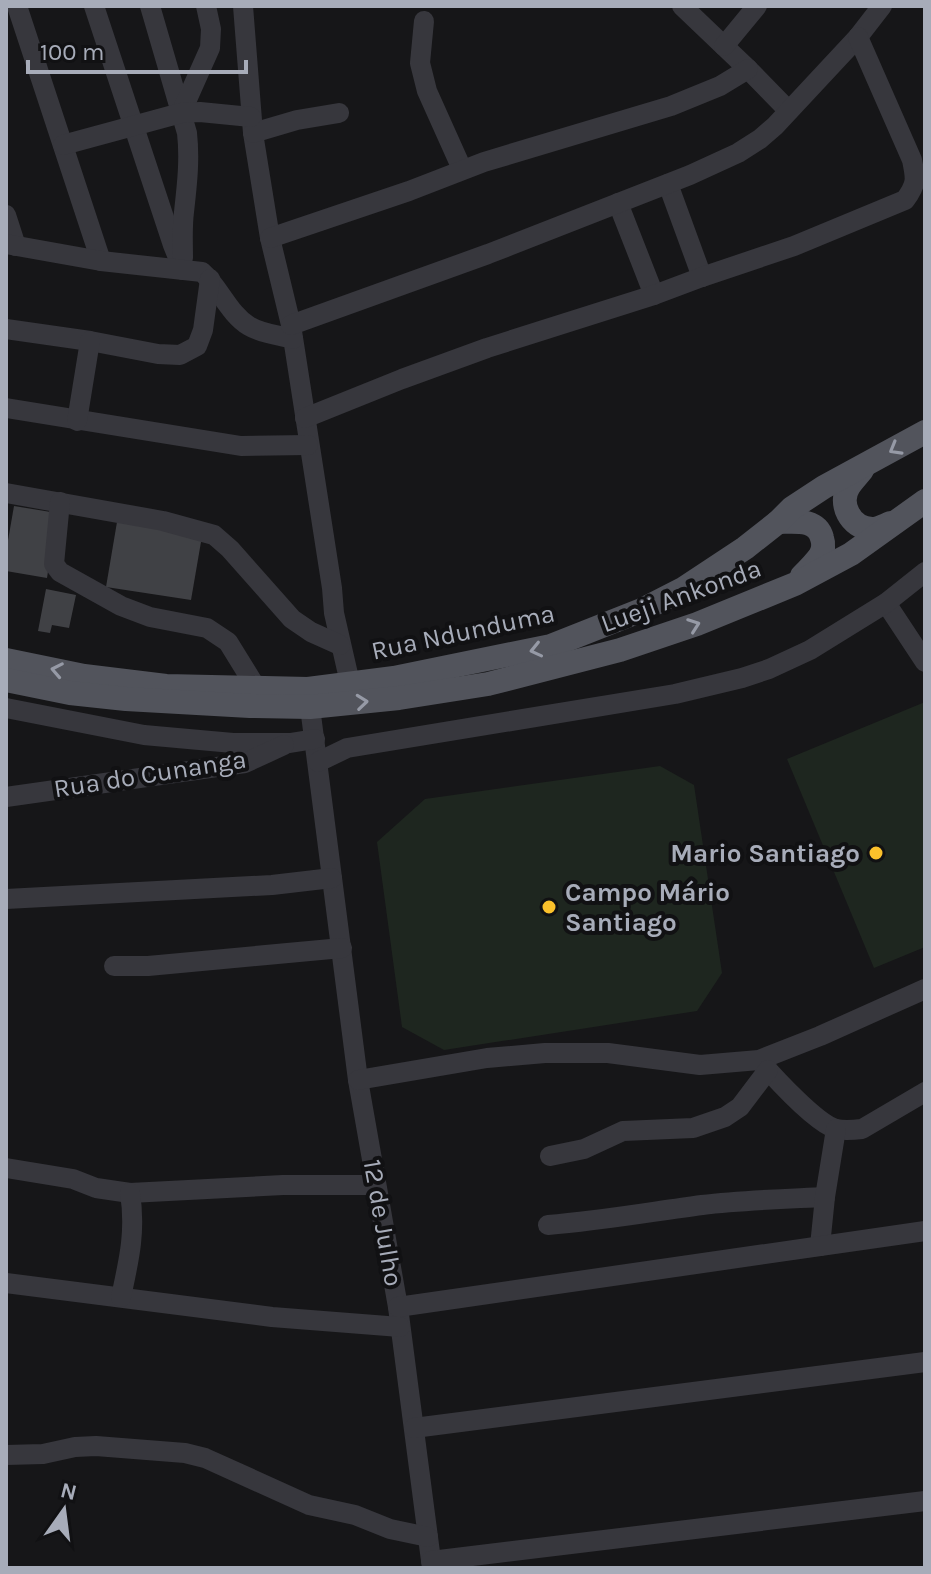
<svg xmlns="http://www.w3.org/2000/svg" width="931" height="1574" viewBox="0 0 931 1574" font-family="Karla,sans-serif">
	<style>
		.green { fill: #1e261f }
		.building { fill: #404145 }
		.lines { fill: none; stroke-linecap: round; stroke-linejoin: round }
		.minor { stroke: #37373d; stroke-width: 20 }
		.major { stroke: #52545c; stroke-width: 24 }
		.oneway { stroke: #969aa6 }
		.poi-dot { fill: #fbc12b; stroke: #111113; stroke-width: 3 }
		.labels { text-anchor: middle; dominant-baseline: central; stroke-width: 8; stroke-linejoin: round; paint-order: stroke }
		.street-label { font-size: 26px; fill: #a7acb9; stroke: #111113 }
		.poi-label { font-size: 26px; font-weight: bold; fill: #a7acb9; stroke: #111113; text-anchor: end }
	</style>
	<rect width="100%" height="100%" fill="#161618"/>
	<!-- green -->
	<g class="green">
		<polygon points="925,702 925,947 874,968 787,759"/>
		<polygon points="660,766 694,785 722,973 697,1011 444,1050 402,1027 377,842 425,799"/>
	</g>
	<!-- building -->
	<g class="building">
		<polygon points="14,506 57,513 47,578 6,571 6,552"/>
		<polygon points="117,522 202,536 191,600 106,587"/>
		<polygon points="46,589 76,595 69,628 52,625 50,633 38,631"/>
	</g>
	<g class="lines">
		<!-- minor -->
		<g class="minor">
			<polyline points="17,6 101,261"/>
			<polyline points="94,6 173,245 183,270"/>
			<path d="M150,6L187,133C190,160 187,185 184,212C182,227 183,243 183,258"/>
			<polyline points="243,6 253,133 270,238 291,325 332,588 334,613 350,683"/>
			<polyline points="682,6 748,69 788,110"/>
			<polyline points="424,21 420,63 427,91 462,169"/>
			<polyline points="724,46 757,6"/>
			<polyline points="181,113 210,48 211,29 206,6"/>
			<polyline points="253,133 297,120 339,113"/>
			<polyline points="63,145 181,113 200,112 251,117"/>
			<polyline points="668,184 702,277"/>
			<polyline points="618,203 654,295"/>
			<polyline points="6,215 16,246"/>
			<polyline points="270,238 409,191 484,162 671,106 720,86 748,69"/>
			<path d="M6,244L101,261L202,272C220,288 229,314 249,326C262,334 279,335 293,339"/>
			<polyline points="291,325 488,254 690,175 738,153 760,139 775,126 858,37 882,6"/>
			<polyline points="6,329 90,341 158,354 180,355 197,346 203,330 210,279"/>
			<polyline points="6,408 241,446 308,445"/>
			<path d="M305,418L402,379L487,348L654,295L702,277L794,246L905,200C917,184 916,179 912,160L858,37"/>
			<polyline points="77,421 90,341"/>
			<polyline points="6,493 163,521 214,535 230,549 292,619 311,632 340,645"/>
			<polyline points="60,502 54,564 60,572 121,606 150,617 207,628 228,642 257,689"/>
			<polyline points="886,603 925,662"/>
			<polyline points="310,707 358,1080 398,1307 432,1568"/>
			<polyline points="6,708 144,735 233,743 290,743 315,739"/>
			<polyline points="318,762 347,748 675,694 742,678 769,669 810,650 886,603 925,572"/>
			<polyline points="6,797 245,763 284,745"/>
			<polyline points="6,899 272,885 332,878"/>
			<polyline points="114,966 148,966 342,948"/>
			<path d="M759,1060C774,1077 816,1123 836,1129C844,1131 854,1130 862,1129L925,1092"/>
			<polyline points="358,1080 487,1058 545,1053 608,1053 700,1065 759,1060 820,1036 925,989"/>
			<polyline points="550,1156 584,1149 623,1131 693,1128 725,1117 740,1107 768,1070"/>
			<polyline points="6,1168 73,1179 96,1188 130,1193 283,1185 376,1185"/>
			<path d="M548,1225C600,1221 650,1212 702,1205C743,1200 784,1199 825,1197"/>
			<polyline points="820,1246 825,1197 836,1129"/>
			<polyline points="6,1283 272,1317 400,1327"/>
			<path d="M121,1297C129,1260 136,1231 130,1193"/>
			<polyline points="398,1307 925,1231"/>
			<polyline points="414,1428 925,1362"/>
			<polyline points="6,1455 43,1454 75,1447 96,1446 185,1453 205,1458 309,1505 355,1515 390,1529 428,1537"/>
			<polyline points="431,1561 925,1501"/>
		</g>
		<!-- major -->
		<g class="major">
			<path d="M862,470C858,475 853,480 849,486C838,503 850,528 872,529C878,529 885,525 891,523"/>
			<path d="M778,522C794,522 817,518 822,538C824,544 823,551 820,556C815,563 808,570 802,576"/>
			<polyline points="6,660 84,676 166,686 308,689 394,678 551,646 642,610 683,589 745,548 778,522 792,508 824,487 925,432"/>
			<polyline points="6,680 70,693 126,699 250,706 310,707 399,698 488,684 620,650 697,624 795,584 851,554 925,501"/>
		</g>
	</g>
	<!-- one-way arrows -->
	<defs><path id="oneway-chevron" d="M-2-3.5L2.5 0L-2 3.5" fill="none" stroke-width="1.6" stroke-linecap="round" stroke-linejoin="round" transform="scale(2)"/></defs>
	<g class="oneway">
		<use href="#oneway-chevron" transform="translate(895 449) rotate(150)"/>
		<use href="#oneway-chevron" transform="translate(694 625) rotate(-20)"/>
		<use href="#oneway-chevron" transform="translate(536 650) rotate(167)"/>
		<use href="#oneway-chevron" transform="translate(57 670) rotate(-169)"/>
		<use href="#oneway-chevron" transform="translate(362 702) rotate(-6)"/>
	</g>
	<!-- markers -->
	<g class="poi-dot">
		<circle cx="876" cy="853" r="8"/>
		<circle cx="549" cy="907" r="8"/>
	</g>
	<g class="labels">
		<!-- street labels -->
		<g class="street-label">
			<text transform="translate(681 596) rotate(-20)">Lueji Ankonda</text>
			<text transform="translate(463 632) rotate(-12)">Rua Ndunduma</text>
			<text transform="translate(150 774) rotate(-9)">Rua do Cunanga</text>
			<text transform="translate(383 1223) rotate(80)">12 de Julho</text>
		</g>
		<!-- poi labels -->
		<g class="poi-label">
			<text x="860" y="853">Mario Santiago</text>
			<text x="565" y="892" text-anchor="start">Campo Mário<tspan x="565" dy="30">Santiago</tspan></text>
		</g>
	</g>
	<!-- border -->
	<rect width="931" height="1574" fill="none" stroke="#a7acb9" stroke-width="16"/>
	<!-- north arrow -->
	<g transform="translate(64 1510) rotate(14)" stroke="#111113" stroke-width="6" paint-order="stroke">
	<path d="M0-6L14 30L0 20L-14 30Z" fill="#a7acb9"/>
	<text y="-12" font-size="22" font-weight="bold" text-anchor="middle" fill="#a7acb9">N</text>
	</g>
	<!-- scale -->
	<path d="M28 60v12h218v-12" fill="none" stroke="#a7acb9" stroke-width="4"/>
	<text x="40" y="60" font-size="24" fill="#a7acb9" stroke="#111113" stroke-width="6" paint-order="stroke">100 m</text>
</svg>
